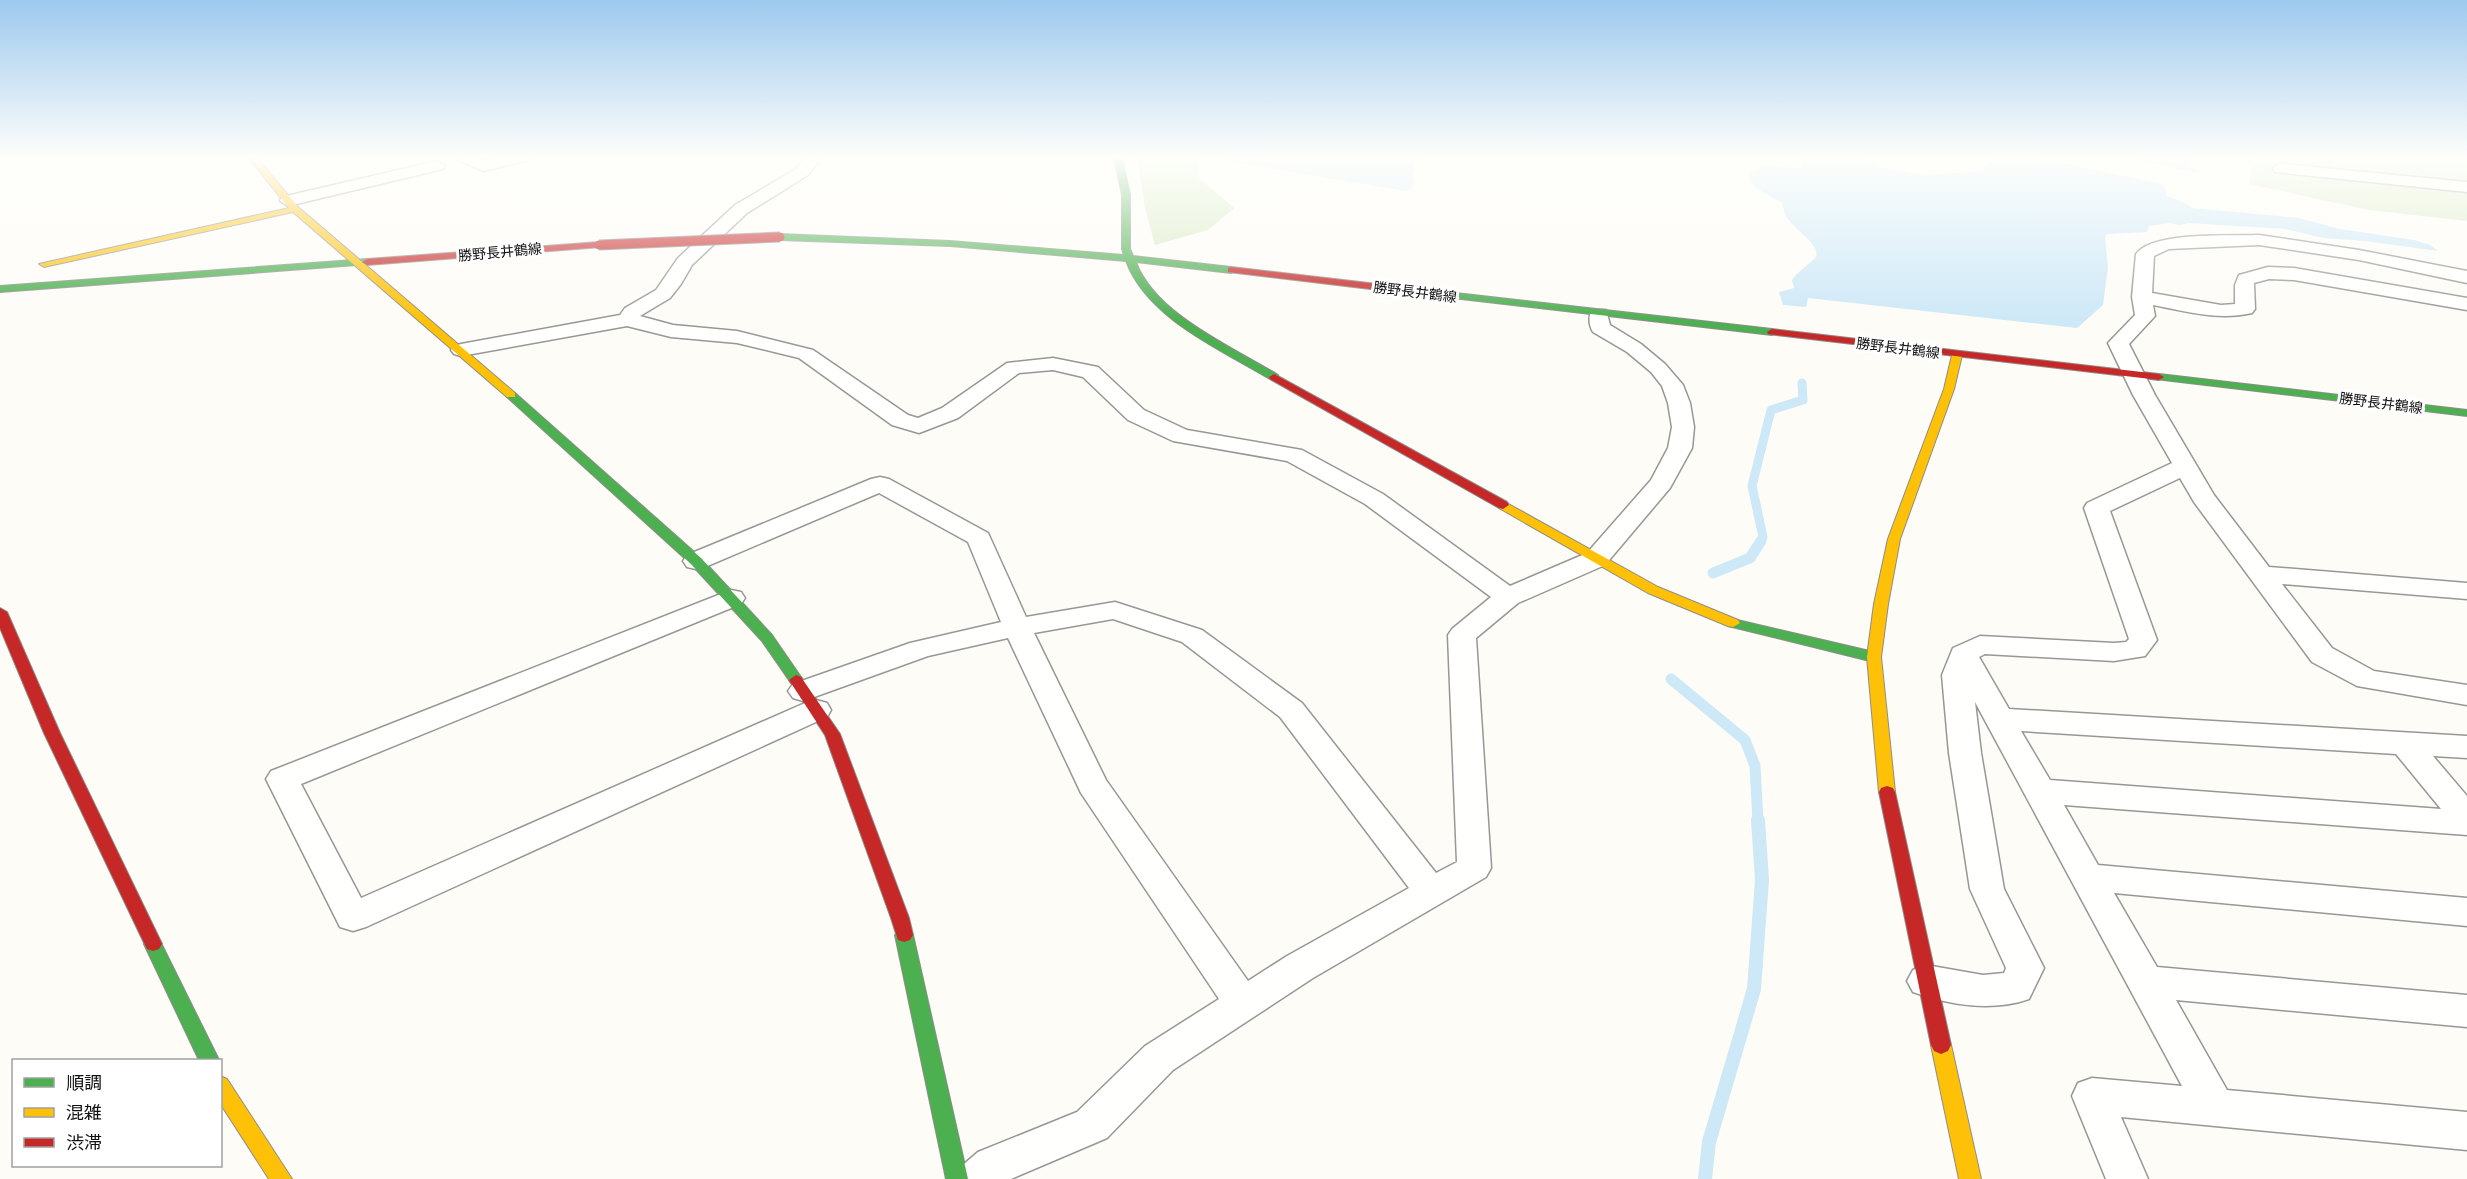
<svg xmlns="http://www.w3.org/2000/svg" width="2467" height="1179" viewBox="0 0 2467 1179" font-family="'Source Serif 4','Noto Sans JP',serif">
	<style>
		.forest { fill: #d8eac5 }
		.water { fill: #cde8f7 }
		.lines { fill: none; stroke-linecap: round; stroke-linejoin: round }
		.stream-far2 { stroke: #cde8f7; stroke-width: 9 }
		.stream-far1 { stroke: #cde8f7; stroke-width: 11 }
		.stream { stroke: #cde8f7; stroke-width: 14 }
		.street-casing { stroke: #979795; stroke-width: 3 }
		.fast-casing { stroke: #8e8d8b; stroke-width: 2 }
		.slow-casing { stroke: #8e8d8b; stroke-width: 2 }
		.jam-casing { stroke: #8e8d8b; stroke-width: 2 }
		.street { fill: #fffffe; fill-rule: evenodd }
		.fast { fill: #4caf50; fill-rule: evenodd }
		.slow { fill: #ffc107; fill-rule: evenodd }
		.jam { fill: #c62828; fill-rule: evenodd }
		.jam-bridge-casing { stroke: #8e8d8b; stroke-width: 11; stroke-linecap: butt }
		.jam-bridge { stroke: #c62828; stroke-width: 9 }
		.labels { text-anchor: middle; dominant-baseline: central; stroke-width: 6; stroke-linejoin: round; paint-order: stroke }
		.far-street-label { font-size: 14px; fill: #111; stroke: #fff }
	</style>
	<rect width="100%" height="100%" fill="#fdfcf7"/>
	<!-- forest -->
	<g class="forest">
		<polygon points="1137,157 1198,157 1199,178 1234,208 1208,230 1155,245 1145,208"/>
		<polygon points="2253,157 2467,157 2467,221 2369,210 2249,184"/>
	</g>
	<!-- water -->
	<g class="water">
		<polygon points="1225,157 1422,157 1413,163 1415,168 1411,178 1414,184 1407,191 1228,161"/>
		<path d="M1800,157H1861L1881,167L1926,175L1983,171L1985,166L1995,157H2033L2162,184L2167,192L2165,195L2187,204L2192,208L2299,218L2340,229L2414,240L2430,245L2438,251L2365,241L2323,238L2286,229L2189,223L2179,225L2170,223L2149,226L2147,232L2107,234L2105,236L2108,268L2103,305L2077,328L1808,298L1806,307L1783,305L1779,292L1794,288L1792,280C1798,271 1814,261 1816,257C1821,244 1791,227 1786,216C1784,212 1783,206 1782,202C1770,196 1751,189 1748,175C1760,161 1784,169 1801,168Z"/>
		<polygon points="2123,157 2194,157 2186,164 2200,173"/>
	</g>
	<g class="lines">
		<!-- stream-far2 -->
		<polyline class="stream-far2" points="1760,542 1763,537 1752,486 1771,410 1803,400 1802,383"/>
		<!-- stream-far1 -->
		<g class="stream-far1">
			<polyline points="1713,573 1750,558 1761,541"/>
			<polyline points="1671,679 1745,740 1755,766 1758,821"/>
		</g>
		<!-- stream -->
		<polyline class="stream" points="1705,1179 1709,1142 1754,989 1762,880 1758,820"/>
		<defs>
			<g id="street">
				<polygon points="455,157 476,157 486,161 503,157 531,157 528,160 484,171 458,160"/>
				<path d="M806,157H822L808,175L747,213L692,265L681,284L670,298L640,316L673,325L737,331L813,350L908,415L918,418L942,408L1007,363L1053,358L1098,367L1144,410L1187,430L1302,450L1383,494L1510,586L1587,553L1651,480L1668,448L1672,427L1668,403L1662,386L1651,372L1627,352L1593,332C1589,326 1588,316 1592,310H1606L1610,325L1641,344L1665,364L1683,385L1690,403L1694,427L1692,448L1670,488L1605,565L1518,603L1476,638L1491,868L1486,877L1313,978L1173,1070L1107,1138L1011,1179H957L963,1165L978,1152L1077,1112L1145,1046L1219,999L1081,793L1008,638L928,656L803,701L793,698L788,691L793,684L910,643L1001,622L968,542L879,493L705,567L696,569L687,567L683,561L687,555L871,479L880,477L889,479L988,533L1026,617L1115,602L1202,630L1302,703L1436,873L1457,862L1448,635L1452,629L1491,597L1365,504L1287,461L1173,441L1128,420L1083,377L1053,370L1019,373L958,418L919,433L892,425L799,358L737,343L671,337L627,326L461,356L454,354L451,350L454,346L461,344L620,315L625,308L656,290L678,258L735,205L796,169ZM1113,619L1182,642L1280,717L1409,888L1287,956L1248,981L1106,780L1034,633Z"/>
				<polygon points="437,161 445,166 443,169 288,206 280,201 282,197"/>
				<polygon points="2281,164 2467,182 2467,192 2275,172 2273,169 2275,166"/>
				<path d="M2259,235L2359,250L2467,271V283L2359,260L2259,245L2169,249L2154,256L2152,293L2221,305L2235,304V285L2239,275L2268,267L2294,268L2467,298V310L2294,280L2269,279L2254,283L2255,309L2252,313C2219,321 2185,311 2153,305L2155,316L2129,344L2155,395L2214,495L2269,567L2467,583V599L2282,584L2332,648L2374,671L2467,685V705L2357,686L2312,662L2194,502L2180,478L2110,511L2157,640L2145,656L2114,661L1985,654L1979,657L2009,709L2467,736V758L2433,756L2467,796V835L2064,805L2098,865L2467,898V926L2114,893L2157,967L2467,995V1027L2176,1000L2227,1090L2467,1112V1150L2121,1117L2148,1179H2106L2072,1096L2078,1083L2092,1078L2182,1086L1975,702L1981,753L2004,889L2044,968L2029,999C1992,1012 1949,1005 1913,992L1907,981L1913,970L1926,965L1983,975L2004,973L2006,968L1970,889L1949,753L1942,675L1953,648L1980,636L2114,643L2126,642L2129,639L2084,508L2087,503L2172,463L2133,395L2108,343L2135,315L2132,297L2136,254C2152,231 2231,236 2259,235ZM2021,731L2396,754L2441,809L2050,780Z"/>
				<polygon points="731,590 741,592 745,598 741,604 301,784 361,898 805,703 816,700 827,703 831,710 827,717 366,927 353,931 340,927 266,779 271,771"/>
			</g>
			<g id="fast">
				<path d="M1114,157H1122L1130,195V249L1133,256L1231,267L1236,270L1231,273L1136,262C1155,314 1232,347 1278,375V379H1270C1220,349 1147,318 1126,261L950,246L780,240L776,237L780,234L950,241L1124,255L1122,249V195Z"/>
				<polygon points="367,259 370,260 370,264 0,292 0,286"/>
				<polygon points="1412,288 1772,329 1777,332 1772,335 1409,293 1407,291"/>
				<polygon points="2159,374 2467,410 2467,416 2155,379 2154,377"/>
				<polygon points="511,392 515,393 701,558 772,635 803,680 801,683 791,683 762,641 691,564 507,397 507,393"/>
				<polygon points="1733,619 1874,652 1881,657 1874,662 1728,626 1726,623"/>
				<polygon points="904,928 910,930 913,935 968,1179 946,1179 895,935 898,930"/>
				<polygon points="153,937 159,939 219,1060 199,1060 144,944 147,939"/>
			</g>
			<g id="slow">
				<polygon points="248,157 256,157 298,207 515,393 515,397 507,397 293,212 44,267 39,264 289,208"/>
				<polygon points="1957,352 1962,355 1954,389 1900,539 1888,604 1881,657 1895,792 1893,796 1887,798 1881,796 1879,792 1867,657 1874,604 1888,539 1944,389 1952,355"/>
				<polygon points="1503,501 1658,587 1738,620 1740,623 1733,627 1728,626 1648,593 1499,508 1497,505 1499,502"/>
				<polygon points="1941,1036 1948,1039 1951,1045 1981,1179 1959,1179 1931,1045 1934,1039"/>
				<polygon points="220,1076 227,1079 292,1179 269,1179 220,1103"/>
			</g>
			<g id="jam">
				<polygon points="599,242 602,243 602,247 367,265 362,262 367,259"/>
				<polygon points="1231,267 1412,288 1417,291 1412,294 1228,272 1228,268"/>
				<polygon points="1772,329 2159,374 2164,377 2159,380 1768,334 1767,332"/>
				<polygon points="1274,374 1507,502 1509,505 1503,509 1499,508 1270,379 1269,377"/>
				<polygon points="0,608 7,612 60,733 162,944 159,949 153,951 147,949 44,733 0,628"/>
				<polygon points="796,675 801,677 840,734 909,918 913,935 910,940 904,942 898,940 891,918 825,735 789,680"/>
				<polygon points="1887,786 1893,788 1895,792 1951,1045 1948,1051 1941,1054 1934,1051 1931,1045 1879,792 1881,788"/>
			</g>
		</defs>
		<!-- street casing -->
		<use href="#street" class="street-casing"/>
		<!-- fast casing -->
		<use href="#fast" class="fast-casing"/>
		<!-- slow casing -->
		<use href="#slow" class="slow-casing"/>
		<!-- jam casing -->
		<use href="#jam" class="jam-casing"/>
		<!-- street -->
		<use href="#street" class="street"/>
		<!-- fast -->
		<use href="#fast" class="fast"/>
		<!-- slow -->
		<use href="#slow" class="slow"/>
		<!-- jam -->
		<use href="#jam" class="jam"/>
		<defs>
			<polyline id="jam-bridge" points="599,245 780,237"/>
		</defs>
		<!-- jam-bridge casing -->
		<use href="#jam-bridge" class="jam-bridge-casing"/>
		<!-- jam-bridge -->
		<use href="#jam-bridge" class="jam-bridge"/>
	</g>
	<!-- sky -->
	<linearGradient id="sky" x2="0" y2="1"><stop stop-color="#9dc9ee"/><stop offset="0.49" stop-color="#fefefb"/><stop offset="1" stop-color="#fefefb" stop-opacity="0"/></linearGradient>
	<rect width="2467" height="322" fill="url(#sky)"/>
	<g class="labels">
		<!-- far-street labels -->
		<g class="far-street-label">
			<text transform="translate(500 252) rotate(-5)">勝野長井鶴線</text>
			<text transform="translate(1415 292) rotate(7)">勝野長井鶴線</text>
			<text transform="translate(1898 348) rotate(7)">勝野長井鶴線</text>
			<text transform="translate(2381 403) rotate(7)">勝野長井鶴線</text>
		</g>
	</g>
	<!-- legend -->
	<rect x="12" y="1059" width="210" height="108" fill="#ffffff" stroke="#a0a0a0" stroke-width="1.5"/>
	<rect x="24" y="1078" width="30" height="9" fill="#4caf50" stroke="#a0a0a0" stroke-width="1.5"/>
	<text x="66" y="1089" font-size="18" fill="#111111">順調</text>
	<rect x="24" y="1108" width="30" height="9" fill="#ffc107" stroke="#a0a0a0" stroke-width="1.5"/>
	<text x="66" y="1119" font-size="18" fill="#111111">混雑</text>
	<rect x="24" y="1138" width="30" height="9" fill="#c62828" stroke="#a0a0a0" stroke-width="1.5"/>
	<text x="66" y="1149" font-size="18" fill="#111111">渋滞</text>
</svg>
